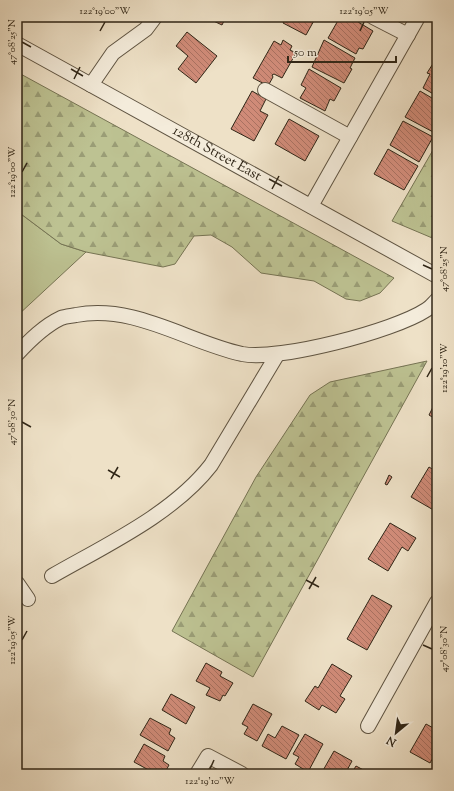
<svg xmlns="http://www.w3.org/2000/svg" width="454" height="791" viewBox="0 0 454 791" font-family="'Sorts Mill Goudy',serif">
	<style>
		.green { fill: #bdc292; stroke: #767454 }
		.forest { fill: url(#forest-firs); stroke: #767454 }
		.building { fill: url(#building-back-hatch); stroke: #2f2516 }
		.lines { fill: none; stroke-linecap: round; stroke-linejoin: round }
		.minor-casing { stroke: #5f5442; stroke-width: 16 }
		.minor { stroke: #f4ecdb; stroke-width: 14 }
		.ticks { fill: none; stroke: #2f2516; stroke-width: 1.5 }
		.labels { text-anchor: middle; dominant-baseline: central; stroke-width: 3; stroke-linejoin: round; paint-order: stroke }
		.street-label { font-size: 14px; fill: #2f2516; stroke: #f4ecdb }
		.neatline { fill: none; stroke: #2f2516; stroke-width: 1.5 }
		.ticks-label { font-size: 10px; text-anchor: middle; fill: #2f2516 }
	</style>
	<defs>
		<pattern id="forest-firs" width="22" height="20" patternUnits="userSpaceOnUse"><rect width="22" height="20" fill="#bdc292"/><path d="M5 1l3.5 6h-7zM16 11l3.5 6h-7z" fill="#9a9d76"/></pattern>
		<pattern id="building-back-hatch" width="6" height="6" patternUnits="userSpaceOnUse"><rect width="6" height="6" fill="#d08b78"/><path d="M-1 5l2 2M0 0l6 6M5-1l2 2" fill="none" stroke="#a97161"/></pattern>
	</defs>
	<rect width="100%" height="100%" fill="#eee1c7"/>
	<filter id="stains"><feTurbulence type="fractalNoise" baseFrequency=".005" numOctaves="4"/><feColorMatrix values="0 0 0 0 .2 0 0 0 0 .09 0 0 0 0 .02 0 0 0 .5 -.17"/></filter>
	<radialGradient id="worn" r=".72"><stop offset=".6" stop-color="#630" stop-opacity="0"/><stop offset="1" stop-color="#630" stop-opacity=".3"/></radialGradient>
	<!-- green -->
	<polygon class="green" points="17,211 61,244 86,252 17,316"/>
	<!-- forest -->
	<g class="forest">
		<polygon points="17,72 394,278 380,293 360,301 346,299 314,281 261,273 232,247 211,235 194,236 175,264 163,267 86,252 61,244 17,211"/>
		<polygon points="437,143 437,240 392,221"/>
		<polygon points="427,361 253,677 172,631 256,477 310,395 330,382"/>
	</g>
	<!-- building -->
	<g class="building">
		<polygon points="205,17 226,17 222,25"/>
		<polygon points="286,17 316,17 306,35 283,23"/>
		<polygon points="340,17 350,17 373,31 363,49 359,48 356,54 328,38"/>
		<polygon points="187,32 217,56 196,83 178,69 188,56 176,46"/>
		<polygon points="283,40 292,46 290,50 296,53 282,78 274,74 272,75 273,77 268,86 253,78 274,41 281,45"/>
		<polygon points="324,40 355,58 350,68 352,69 344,83 312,67"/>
		<polygon points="434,62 437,63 437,96 423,88 430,74 427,73"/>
		<polygon points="309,69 341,88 334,101 330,99 325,111 300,98 306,88 301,85"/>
		<polygon points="252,91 266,99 260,111 268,115 254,141 231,129"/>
		<polygon points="420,91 437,101 437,130 435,133 405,117"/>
		<polygon points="289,119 319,136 305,161 275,144"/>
		<polygon points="403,121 433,137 419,162 390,145"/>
		<polygon points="388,149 418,166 404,190 374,174"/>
		<polygon points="437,399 437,420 429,415"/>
		<polygon points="429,467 437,472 437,512 411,497"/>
		<polygon points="389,475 392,477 387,485 385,484"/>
		<polygon points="390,523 416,538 408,551 402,547 388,571 368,559"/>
		<polygon points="372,595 392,606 367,650 347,639"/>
		<polygon points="206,663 222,672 220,676 233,683 225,696 223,695 220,701 206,695 210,688 196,681"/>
		<polygon points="332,664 352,676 340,696 345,699 336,713 322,705 319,710 305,701 315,686 318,688"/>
		<polygon points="171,694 195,707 186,724 162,710"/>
		<polygon points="253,704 272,714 257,741 244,734 248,727 242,724"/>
		<polygon points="150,718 171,729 169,734 175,738 168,751 140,735"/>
		<polygon points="426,724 437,730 437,751 430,763 410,752"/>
		<polygon points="282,726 299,735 286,759 262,746 268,734 275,738"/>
		<polygon points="305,734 323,744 308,772 295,764 299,757 293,754"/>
		<polygon points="144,744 165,756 163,761 169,765 164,774 156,774 134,762"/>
		<polygon points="334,751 352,761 345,774 321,774"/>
		<polygon points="356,766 371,774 351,774"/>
	</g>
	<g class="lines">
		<defs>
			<g id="minor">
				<polyline points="373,17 408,35"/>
				<path id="s1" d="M17,44L437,276"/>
				<polyline points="91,85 113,53 146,29 155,17"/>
				<polyline points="265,90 350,137"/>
				<polyline points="311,206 418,17"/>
				<path d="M17,354C30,340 44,326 61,318C66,316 72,316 76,315C135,304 187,342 242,354C279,361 394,331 426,310C430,308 433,304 437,300"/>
				<path d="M52,576C106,545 173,514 211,465L277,355"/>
				<polyline points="17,583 28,599"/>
				<polyline points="368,726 437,602"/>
				<polyline points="197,774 208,756 242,774"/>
			</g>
		</defs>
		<!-- minor casing -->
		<use href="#minor" class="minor-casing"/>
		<!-- minor -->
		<use href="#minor" class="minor"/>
	</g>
	<!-- ticks -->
	<path class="ticks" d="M100,31L105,22M360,31L364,22M22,42L31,47M71,69L83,76M74,79L80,67M22,172L27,163M269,179L282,186M272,189L279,176M423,265L432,269M427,377L432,368M22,422L31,427M108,470L120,477M111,479L118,467M306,580L319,587M309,589L316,577M22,640L27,631M423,645L432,649M210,769L214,760"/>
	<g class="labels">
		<!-- street labels -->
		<g class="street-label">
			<text stroke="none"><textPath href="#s1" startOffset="228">128th Street East</textPath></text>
		</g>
	</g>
	<!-- margin -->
	<rect width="454" height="791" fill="none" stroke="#eee1c7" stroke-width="44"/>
	<!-- north arrow -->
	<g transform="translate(396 733) rotate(209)" stroke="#f4ecdb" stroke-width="3" paint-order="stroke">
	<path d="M0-3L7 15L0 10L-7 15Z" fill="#2f2516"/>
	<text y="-6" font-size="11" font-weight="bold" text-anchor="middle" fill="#2f2516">N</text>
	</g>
	<!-- scale -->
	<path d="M288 56v6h108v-6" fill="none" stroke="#2f2516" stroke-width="2"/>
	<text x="294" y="56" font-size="12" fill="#2f2516" stroke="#f4ecdb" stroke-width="3" paint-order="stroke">50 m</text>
	<rect x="22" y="22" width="410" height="747" class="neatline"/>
	<g class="ticks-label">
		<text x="105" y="14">122°19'00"W</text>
		<text x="364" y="14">122°19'05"W</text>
		<text transform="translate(11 42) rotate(-90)" y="4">47°08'25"N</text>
		<text transform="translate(11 172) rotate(-90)" y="4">122°19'00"W</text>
		<text transform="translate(443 269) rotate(-90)" y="4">47°08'25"N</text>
		<text transform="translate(443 368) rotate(-90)" y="4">122°19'10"W</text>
		<text transform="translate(11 422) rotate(-90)" y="4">47°08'30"N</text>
		<text transform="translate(11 640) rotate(-90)" y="4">122°19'05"W</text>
		<text transform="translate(443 649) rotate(-90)" y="4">47°08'30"N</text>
		<text x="210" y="784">122°19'10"W</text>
	</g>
	<rect width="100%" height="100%" filter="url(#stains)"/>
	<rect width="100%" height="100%" fill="url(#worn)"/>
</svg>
